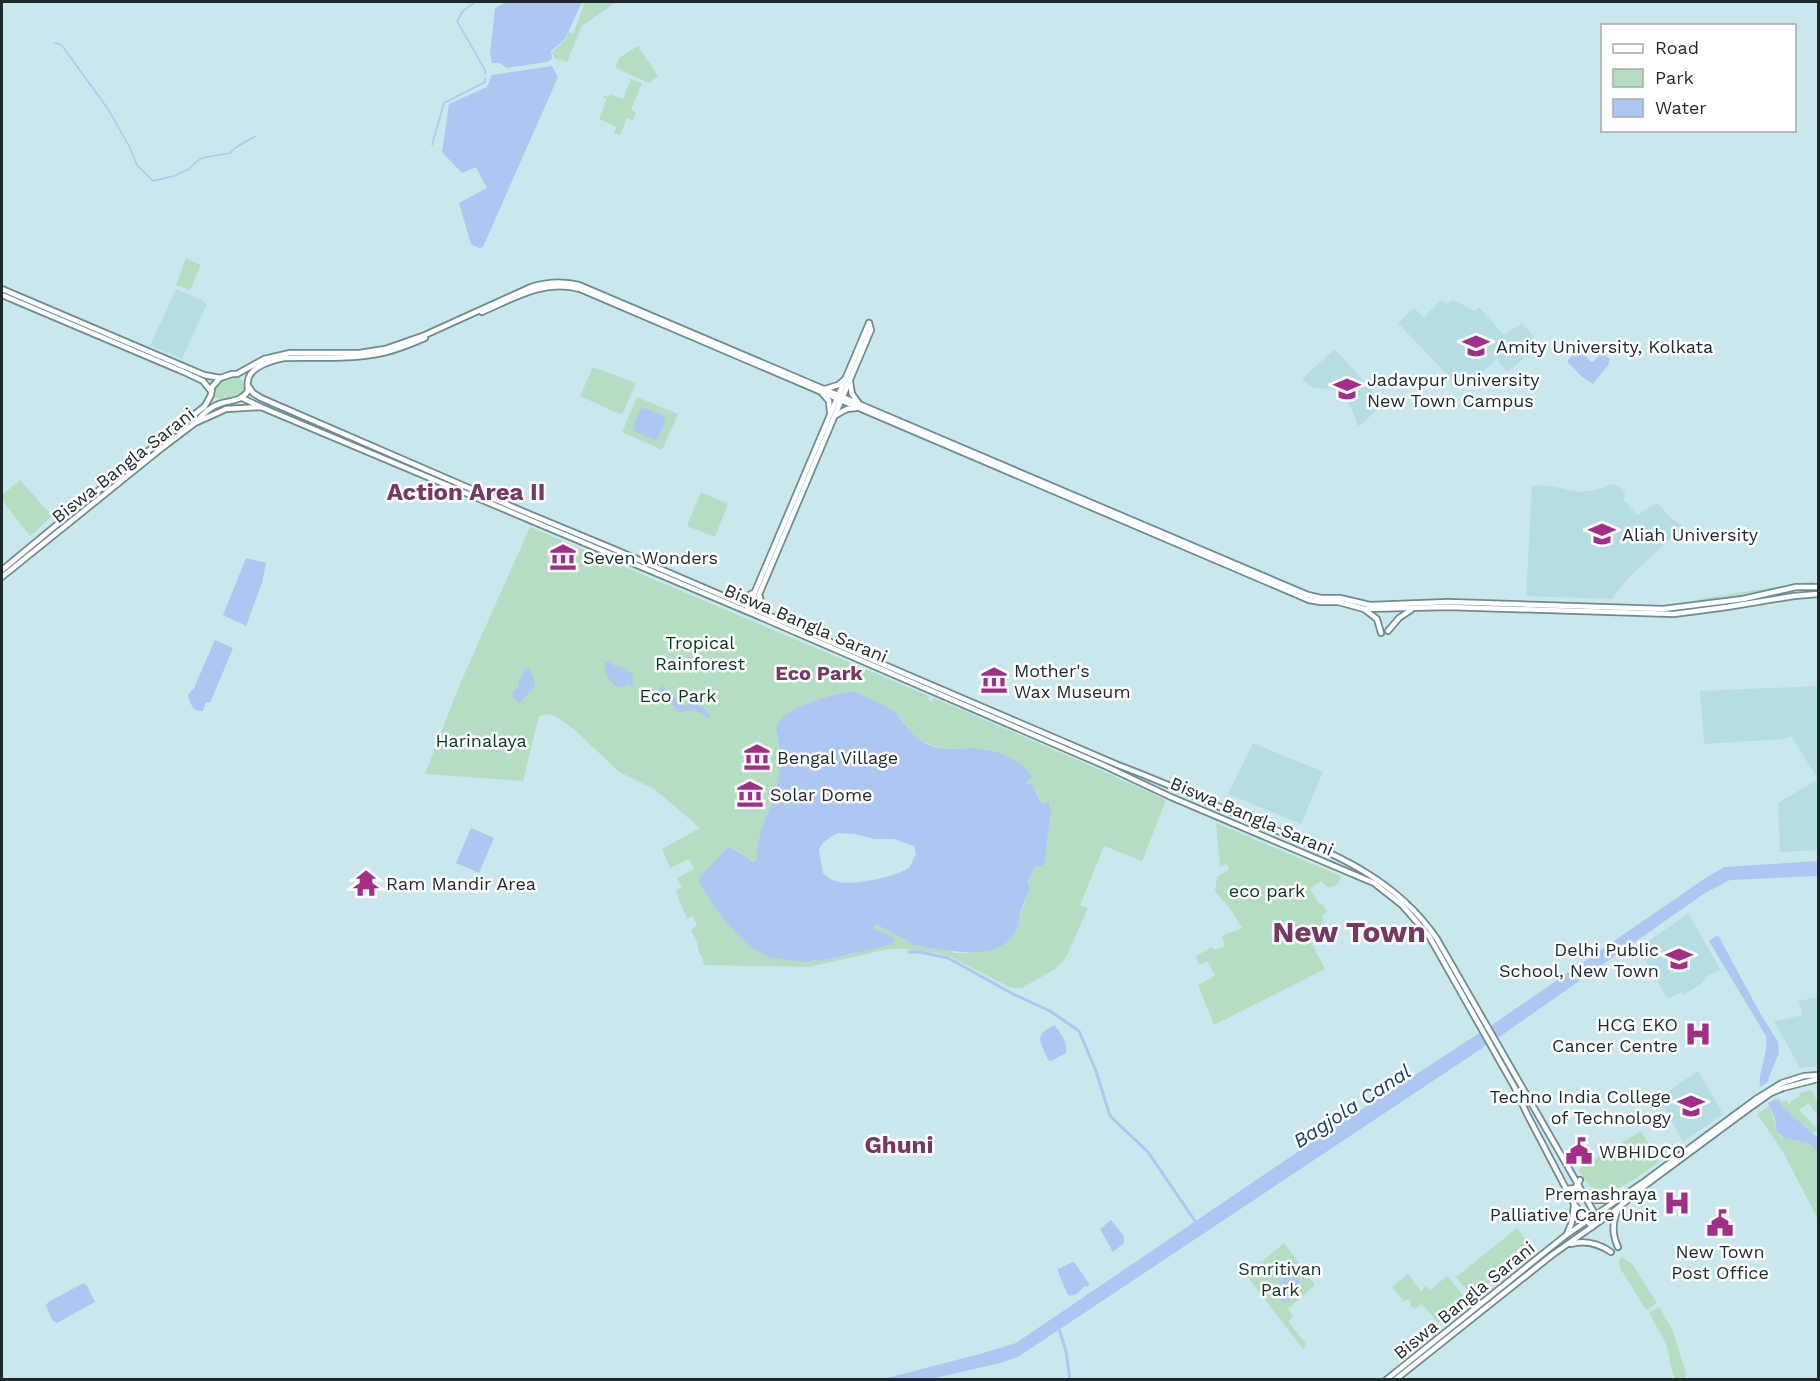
<svg xmlns="http://www.w3.org/2000/svg" width="1820" height="1381" viewBox="0 0 1820 1381" font-family="'Work Sans',sans-serif">
	<style>
		.built { fill: #b6dde4 }
		.green { fill: #b5ddc4; fill-rule: evenodd }
		.water { fill: #adc6f2; fill-rule: evenodd }
		.lines { fill: none; stroke-linecap: round; stroke-linejoin: round }
		.stream { stroke: #adc6f2; stroke-width: 1.5 }
		.canal { stroke: #adc6f2; stroke-width: 3 }
		.major-tunnel { stroke: #a8c1c6; stroke-width: 4.5; stroke-dasharray: 4.5 2; stroke-linecap: butt }
		.major-casing { stroke: #6f8b90; stroke-width: 8 }
		.major { stroke: #fff; stroke-width: 4.5 }
		.labels { text-anchor: middle; dominant-baseline: central; stroke-width: 5; stroke-linejoin: round; paint-order: stroke }
		.poi-label { font-size: 18px; fill: #1e292b; stroke: #fff; text-anchor: start }
		.street-label { font-size: 18px; fill: #1e292b; stroke: #fff }
		.park-label { font-size: 18px; fill: #0d3622; stroke: #fff }
		.neighbourhood-label { font-size: 20px; font-weight: bold; fill: #753964; stroke: #fff }
		.water-label { font-size: 20px; font-style: italic; fill: #1d3a6f; stroke: #fff }
		.district-label { font-size: 24px; font-weight: bold; fill: #753964; stroke: #fff }
		.town-label { font-size: 30px; font-weight: bold; fill: #753964; stroke: #fff }
	</style>
	<rect width="100%" height="100%" fill="#cae7ed"/>
	<!-- built -->
	<g class="built">
		<polygon points="176,289 202,300 207,304 182,359 150,346"/>
		<polygon points="1441,300 1446,304 1453,300 1475,311 1479,307 1504,335 1522,323 1534,337 1529,342 1535,350 1507,372 1497,359 1480,374 1472,373 1460,386 1455,383 1398,323 1414,308 1424,317"/>
		<polygon points="1335,349 1384,404 1358,427 1352,409 1336,390 1311,387 1302,379"/>
		<polygon points="1611,484 1618,486 1625,493 1624,500 1637,515 1657,503 1670,517 1682,526 1667,542 1629,577 1612,599 1526,596 1532,485 1555,487 1580,492 1597,490"/>
		<polygon points="1818,686 1818,850 1780,852 1778,803 1818,779 1791,736 1784,739 1704,744 1700,691"/>
		<polygon points="1253,743 1323,772 1301,824 1228,794"/>
		<polygon points="1688,913 1720,969 1708,976 1701,984 1683,995 1681,992 1668,999 1638,949"/>
		<polygon points="1818,997 1818,1066 1800,1068 1774,1021 1803,1015 1798,1001"/>
		<polygon points="1698,1071 1723,1114 1683,1142 1659,1098"/>
	</g>
	<!-- green -->
	<g class="green">
		<polygon points="585,2 616,2 582,26 567,62 554,58 552,52 566,39 569,32 573,34"/>
		<polygon points="638,46 658,76 649,83 615,68 619,58"/>
		<polygon points="631,79 642,83 631,110 636,112 633,120 627,118 620,135 614,133 616,127 599,119 607,99 603,97 604,95 608,97 610,94 623,99"/>
		<polygon points="186,258 201,265 190,290 176,285"/>
		<polygon points="593,367 636,383 622,415 580,396"/>
		<path d="M232,376C243,377 249,385 242,395L225,401L215,397C210,385 222,379 232,376Z"/>
		<polygon points="637,397 678,414 662,450 622,432"/>
		<polygon points="20,480 52,516 30,536 2,500 2,495"/>
		<polygon points="701,492 728,504 715,537 687,526"/>
		<path d="M530,527L929,696L928,700L931,702L934,698L1105,772L1166,800L1142,861L1104,846L1080,905L1088,908L1066,957L1061,963L1055,969L1022,988L1009,987L951,957L937,953L905,949H889L809,967L704,965L702,956L699,953L697,942L691,930L697,925L693,916L687,919L678,898L676,890L682,887L677,878L694,869L689,859L670,868L662,849L700,828L654,789L619,772L576,731L557,717L549,714L539,716L523,781L425,774L460,684ZM855,691L895,712L913,734L921,741L943,749L970,748L1037,791L1041,803L1045,804L1051,814L1047,840L1045,862L1035,866L1029,879V888L1014,935L969,953H955L940,948L912,945L910,942L874,924L873,928L891,945L819,961L813,960L807,963L750,945L734,930L712,903L723,854L729,846C738,851 745,856 754,862L757,860C756,842 764,830 769,814C777,789 785,761 776,735L788,713L827,698Z"/>
		<polygon points="1814,581 1814,584 1799,585 1743,597 1697,603 1699,599"/>
		<path d="M1216,823L1341,876C1339,884 1335,888 1327,887L1321,881L1310,889L1319,904L1321,903L1327,911L1322,917L1325,926L1308,937L1325,969L1214,1025L1198,985L1215,976L1207,961L1199,965L1196,956L1212,947L1214,950L1225,946L1222,936L1242,928L1231,910L1215,891L1217,877L1229,869L1227,864L1220,867Z"/>
		<polygon points="1811,1090 1818,1103 1818,1116 1808,1103 1799,1110 1815,1127 1818,1125 1818,1129 1813,1133 1779,1104 1777,1099 1780,1098 1781,1102 1787,1101 1788,1104 1791,1103 1792,1100 1800,1096 1799,1093"/>
		<polygon points="1769,1106 1772,1112 1776,1131 1781,1137 1809,1143 1818,1151 1818,1219 1783,1152 1757,1114"/>
		<path d="M1641,1131L1659,1162C1646,1171 1614,1197 1598,1191C1590,1188 1583,1177 1578,1170Z"/>
		<polygon points="1517,1228 1533,1249 1472,1296 1456,1277"/>
		<polygon points="1284,1243 1315,1285 1288,1309 1293,1317 1288,1321 1306,1344 1303,1349 1246,1275"/>
		<polygon points="1622,1257 1632,1264 1657,1303 1646,1310 1620,1268 1619,1261"/>
		<polygon points="1408,1274 1421,1291 1426,1286 1430,1290 1447,1276 1467,1300 1438,1323 1422,1304 1414,1309 1410,1305 1411,1303 1408,1299 1404,1301 1392,1287"/>
		<polygon points="1659,1307 1672,1329 1686,1373 1685,1379 1674,1379 1666,1343 1649,1313"/>
	</g>
	<!-- water -->
	<g class="water">
		<polygon points="506,2 582,2 565,39 551,51 552,59 547,62 507,68 500,63 492,63 490,54 495,8"/>
		<polygon points="552,66 558,77 483,247 479,248 471,244 459,203 487,188 476,167 462,173 442,152 449,104 487,87 492,75"/>
		<polygon points="1579,349 1591,362 1593,362 1602,353 1610,359 1608,365 1593,384 1581,376 1567,361"/>
		<polygon points="645,408 664,416 665,422 658,438 654,440 635,431 633,427 641,409"/>
		<polygon points="246,558 266,563 262,583 246,626 223,615"/>
		<path d="M215,640L233,648L210,703L206,702L203,711C193,712 190,704 188,695L194,688Z"/>
		<path d="M611,660L613,665L624,668L633,675V684L631,687L628,683L622,687L615,686C608,678 605,674 605,663Z"/>
		<polygon points="529,668 534,678 535,686 519,703 513,697 513,691 518,688 519,680 523,674 524,669"/>
		<path d="M663,686L670,695L675,697L684,706L692,703L695,694L694,703L704,708L710,716L709,718L695,710L679,712C673,703 664,700 658,690Z"/>
		<path d="M854,691C860,694 893,709 895,712C907,727 916,742 935,747C948,751 960,748 972,748C993,749 1021,758 1032,777L1025,783L1033,785L1041,803L1045,804L1049,801L1051,814L1047,840L1045,862L1042,866H1035C1034,871 1031,874 1029,878C1026,886 1030,880 1029,887C1029,893 1024,900 1023,905C1019,914 1019,928 1013,936C992,964 941,948 912,945L910,942L875,924L873,929L895,938L891,945L819,961L813,960L807,963C794,959 777,961 765,955C737,941 715,909 699,882L700,877L729,846C738,852 745,856 753,862L757,860C755,834 772,810 777,785C780,773 780,760 779,748C779,739 773,731 779,722C789,706 837,693 854,691ZM838,833L855,834L874,839H894L914,846L916,854L909,868C895,877 850,887 835,881C830,880 827,876 823,873L819,850C821,842 831,837 838,833Z"/>
		<polygon points="471,828 494,838 479,873 456,863"/>
		<polygon points="1818,861 1818,876 1730,880 1705,893 1502,1035 1018,1357 1000,1363 931,1379 879,1380 980,1354 1016,1343 1333,1128 1492,1025 1704,879 1724,867"/>
		<path d="M1718,935L1760,1013L1778,1042L1779,1053L1769,1077L1768,1082L1760,1087C1758,1069 1769,1054 1766,1036L1709,941Z"/>
		<path d="M1054,1025C1061,1032 1068,1044 1066,1053L1051,1061L1048,1060L1041,1044L1040,1038L1043,1032Z"/>
		<polygon points="1776,1099 1784,1108 1818,1138 1818,1152 1809,1143 1784,1138 1776,1131 1775,1118 1768,1103"/>
		<polygon points="1111,1220 1124,1236 1124,1243 1113,1252 1100,1229"/>
		<path d="M1073,1262L1075,1263L1089,1284L1088,1287L1085,1286C1079,1291 1077,1297 1068,1295L1058,1272V1269Z"/>
		<polygon points="1282,1263 1292,1270 1300,1282 1291,1299 1285,1303 1280,1300 1280,1293 1275,1287 1282,1281 1282,1275 1278,1274 1269,1278 1265,1279 1260,1274 1263,1268 1267,1267 1274,1269"/>
		<polygon points="84,1283 87,1286 95,1302 57,1323 53,1321 46,1306 48,1302"/>
	</g>
	<g class="lines">
		<!-- stream -->
		<g class="stream">
			<polyline points="475,2 463,11 457,21 485,70 485,74"/>
			<polyline points="55,43 60,44 63,47 108,109 129,146 137,165 153,181 174,176 189,169 196,162 202,158 230,153 235,148 256,136"/>
			<polyline points="432,145 444,103 485,82 485,78"/>
		</g>
		<!-- canal -->
		<g class="canal">
			<polyline points="909,952 920,952 948,958 1013,994 1050,1011 1079,1031 1096,1071 1110,1116 1148,1152 1197,1224"/>
			<polyline points="1058,1326 1066,1351 1070,1380"/>
		</g>
		<!-- major-tunnel -->
		<g class="major-tunnel">
			<polyline points="1596,1221 1621,1203"/>
			<polyline points="1556,1247 1570,1235"/>
		</g>
		<defs>
			<g id="major">
				<polyline points="2,289 204,375 220,378"/>
				<polyline points="2,295 184,372 203,381 211,391"/>
				<path d="M482,312C514,298 544,279 580,289L1309,600L1321,602H1338L1364,609L1448,607L1674,614L1727,607L1794,596L1818,594"/>
				<polyline points="850,382 852,394 858,402"/>
				<path d="M249,387L253,393L261,398L522,511L616,550L1118,765C1161,781 1203,800 1246,818C1319,848 1391,871 1437,939L1599,1221"/>
				<polyline points="825,389 838,385 844,380"/>
				<polyline points="822,393 829,401 830,412"/>
				<polyline points="242,398 259,406"/>
				<polyline points="836,415 847,409 856,408"/>
				<path d="M197,421C204,413 211,406 222,403C233,400 241,401 248,391C248,387 247,384 248,381C249,367 273,360 284,358C316,357 350,360 382,353C397,350 411,344 425,338"/>
				<path d="M2,570L94,494L205,406L211,395L212,387L220,378L232,374H237L264,359L290,353H359L385,349L425,335L531,287C547,282 563,281 579,285L1308,595L1321,598H1340L1370,605L1448,602L1663,609L1743,599L1796,587H1818"/>
				<polyline points="2,577 162,448 195,423 226,409 261,407 751,613 1103,765 1171,797 1374,883 1402,905 1429,936 1515,1088 1527,1114 1574,1204 1592,1227"/>
				<polyline points="760,597 761,604 766,613"/>
				<polyline points="734,600 742,599 753,593"/>
				<polyline points="748,608 869,323"/>
				<polyline points="1364,609 1377,619 1381,633"/>
				<polyline points="752,611 871,330 869,323"/>
				<polyline points="1388,631 1399,618 1411,610"/>
				<polyline points="1567,1189 1575,1188 1580,1180"/>
				<polyline points="1582,1194 1596,1200 1614,1200"/>
				<path d="M1618,1209C1612,1223 1612,1234 1618,1247"/>
				<polyline points="1567,1234 1572,1222 1574,1205"/>
				<path d="M1571,1244C1585,1240 1599,1244 1611,1252"/>
				<polyline points="1386,1380 1565,1236 1645,1181 1756,1099 1782,1083 1804,1076 1818,1075"/>
				<polyline points="1395,1380 1552,1255 1613,1212 1647,1184 1747,1110 1771,1093 1783,1088 1818,1079"/>
			</g>
		</defs>
		<!-- major casing -->
		<use href="#major" class="major-casing"/>
		<!-- major -->
		<use href="#major" class="major"/>
	</g>
	<!-- icons -->
	<defs>
		<symbol id="university-bare" viewBox="-9 -9 18 18"><path d="M0-5L7-2L0 1L-7-2ZM-4 1L0 2.5L4 1V4Q0 6-4 4Z" fill="#a32e87" stroke="#fff" stroke-width="2.5" paint-order="stroke"/></symbol>
		<symbol id="museum-bare" viewBox="-9 -9 18 18"><path d="M0-6L6-3V-2H-6V-3ZM-5-1h2V3h-2ZM-1-1h2V3h-2ZM3-1h2V3H3ZM-6 4H6V6H-6Z" fill="#a32e87" stroke="#fff" stroke-width="2.5" paint-order="stroke"/></symbol>
		<symbol id="temple-bare" viewBox="-9 -9 18 18"><path d="M0-6L5-2H3V0L6.5 2.5H4V6H1.5V3h-3V6H-4V2.5H-6.5L-3 0V-2H-5Z" fill="#a32e87" stroke="#fff" stroke-width="2.5" paint-order="stroke"/></symbol>
		<symbol id="school-bare" viewBox="-9 -9 18 18"><path d="M0-5L7-2L0 1L-7-2ZM-4 1L0 2.5L4 1V4Q0 6-4 4Z" fill="#a32e87" stroke="#fff" stroke-width="2.5" paint-order="stroke"/></symbol>
		<symbol id="hospital-bare" viewBox="-9 -9 18 18"><path d="M-5-5h3v3.5h4V-5h3V5h-3V1.5h-4V5h-3Z" fill="#a32e87" stroke="#fff" stroke-width="2.5" paint-order="stroke"/></symbol>
		<symbol id="civic-bare" viewBox="-9 -9 18 18"><path d="M-.6-6.5H3V-4.5H.6V-3L4-1V1h2V6H-6V1h2V-1L-.6-3ZM-1.2 2.5V6h2.4V2.5Z" fill="#a32e87" stroke="#fff" stroke-width="2.5" paint-order="stroke"/></symbol>
	</defs>
	<g fill-rule="evenodd">
		<use href="#university-bare" x="1457" y="327" width="38" height="38"/>
		<use href="#university-bare" x="1328" y="370" width="38" height="38"/>
		<use href="#university-bare" x="1583" y="515" width="38" height="38"/>
		<use href="#museum-bare" x="544" y="538" width="38" height="38"/>
		<use href="#museum-bare" x="975" y="661" width="38" height="38"/>
		<use href="#museum-bare" x="738" y="738" width="38" height="38"/>
		<use href="#museum-bare" x="731" y="775" width="38" height="38"/>
		<use href="#temple-bare" x="347" y="864" width="38" height="38"/>
		<use href="#school-bare" x="1660" y="940" width="38" height="38"/>
		<use href="#hospital-bare" x="1679" y="1015" width="38" height="38"/>
		<use href="#university-bare" x="1672" y="1087" width="38" height="38"/>
		<use href="#civic-bare" x="1560" y="1132" width="38" height="38"/>
		<use href="#hospital-bare" x="1658" y="1184" width="38" height="38"/>
		<use href="#civic-bare" x="1701" y="1204" width="38" height="38"/>
	</g>
	<g class="labels">
		<!-- poi labels -->
		<g class="poi-label">
			<text x="1496" y="346">Amity University, Kolkata</text>
			<text x="1367" y="379">Jadavpur University<tspan x="1367" dy="21">New Town Campus</tspan></text>
			<text x="1622" y="534">Aliah University</text>
			<text x="583" y="557">Seven Wonders</text>
			<text x="1014" y="670">Mother's<tspan x="1014" dy="21">Wax Museum</tspan></text>
			<text x="777" y="757">Bengal Village</text>
			<text x="770" y="794">Solar Dome</text>
			<text x="386" y="883">Ram Mandir Area</text>
			<text x="1659" y="949" text-anchor="end">Delhi Public<tspan x="1659" dy="21">School, New Town</tspan></text>
			<text x="1678" y="1024" text-anchor="end">HCG EKO<tspan x="1678" dy="21">Cancer Centre</tspan></text>
			<text x="1671" y="1096" text-anchor="end">Techno India College<tspan x="1671" dy="21">of Technology</tspan></text>
			<text x="1599" y="1151">WBHIDCO</text>
			<text x="1657" y="1193" text-anchor="end">Premashraya<tspan x="1657" dy="21">Palliative Care Unit</tspan></text>
			<text x="1720" y="1251" text-anchor="middle">New Town<tspan x="1720" dy="21">Post Office</tspan></text>
		</g>
		<!-- street labels -->
		<g class="street-label">
			<text transform="translate(123 465) rotate(-38)">Biswa Bangla Sarani</text>
			<text transform="translate(806 623) rotate(23)">Biswa Bangla Sarani</text>
			<text transform="translate(1252 816) rotate(23)">Biswa Bangla Sarani</text>
			<text transform="translate(1464 1300) rotate(-39)">Biswa Bangla Sarani</text>
		</g>
		<!-- park labels -->
		<g class="park-label">
			<text x="700" y="642">Tropical<tspan x="700" dy="21">Rainforest</tspan></text>
			<text x="678" y="695">Eco Park</text>
			<text x="481" y="740">Harinalaya</text>
			<text x="1267" y="890">eco park</text>
			<text x="1280" y="1268">Smritivan<tspan x="1280" dy="21">Park</tspan></text>
		</g>
		<!-- neighbourhood labels -->
		<g class="neighbourhood-label">
			<text x="819" y="673">Eco Park</text>
		</g>
		<!-- water labels -->
		<g class="water-label">
			<text transform="translate(1352 1106) rotate(-33)">Bagjola Canal</text>
		</g>
		<!-- district labels -->
		<g class="district-label">
			<text x="466" y="492">Action Area II</text>
			<text x="899" y="1145">Ghuni</text>
		</g>
		<!-- town labels -->
		<g class="town-label">
			<text x="1349" y="931">New Town</text>
		</g>
	</g>
	<!-- border -->
	<rect width="1820" height="1381" fill="none" stroke="#1e292b" stroke-width="6"/>
	<!-- legend -->
	<rect x="1601" y="24" width="195" height="108" fill="#ffffff" stroke="#a5a9aa" stroke-width="1.5"/>
	<rect x="1613" y="44" width="30" height="9" fill="#ffffff" stroke="#a5a9aa" stroke-width="1.5"/>
	<text x="1655" y="54" font-size="18" fill="#1e292b">Road</text>
	<rect x="1613" y="69" width="30" height="18" fill="#b5ddc4" stroke="#a5a9aa" stroke-width="1.5"/>
	<text x="1655" y="84" font-size="18" fill="#1e292b">Park</text>
	<rect x="1613" y="99" width="30" height="18" fill="#adc6f2" stroke="#a5a9aa" stroke-width="1.5"/>
	<text x="1655" y="114" font-size="18" fill="#1e292b">Water</text>
</svg>
